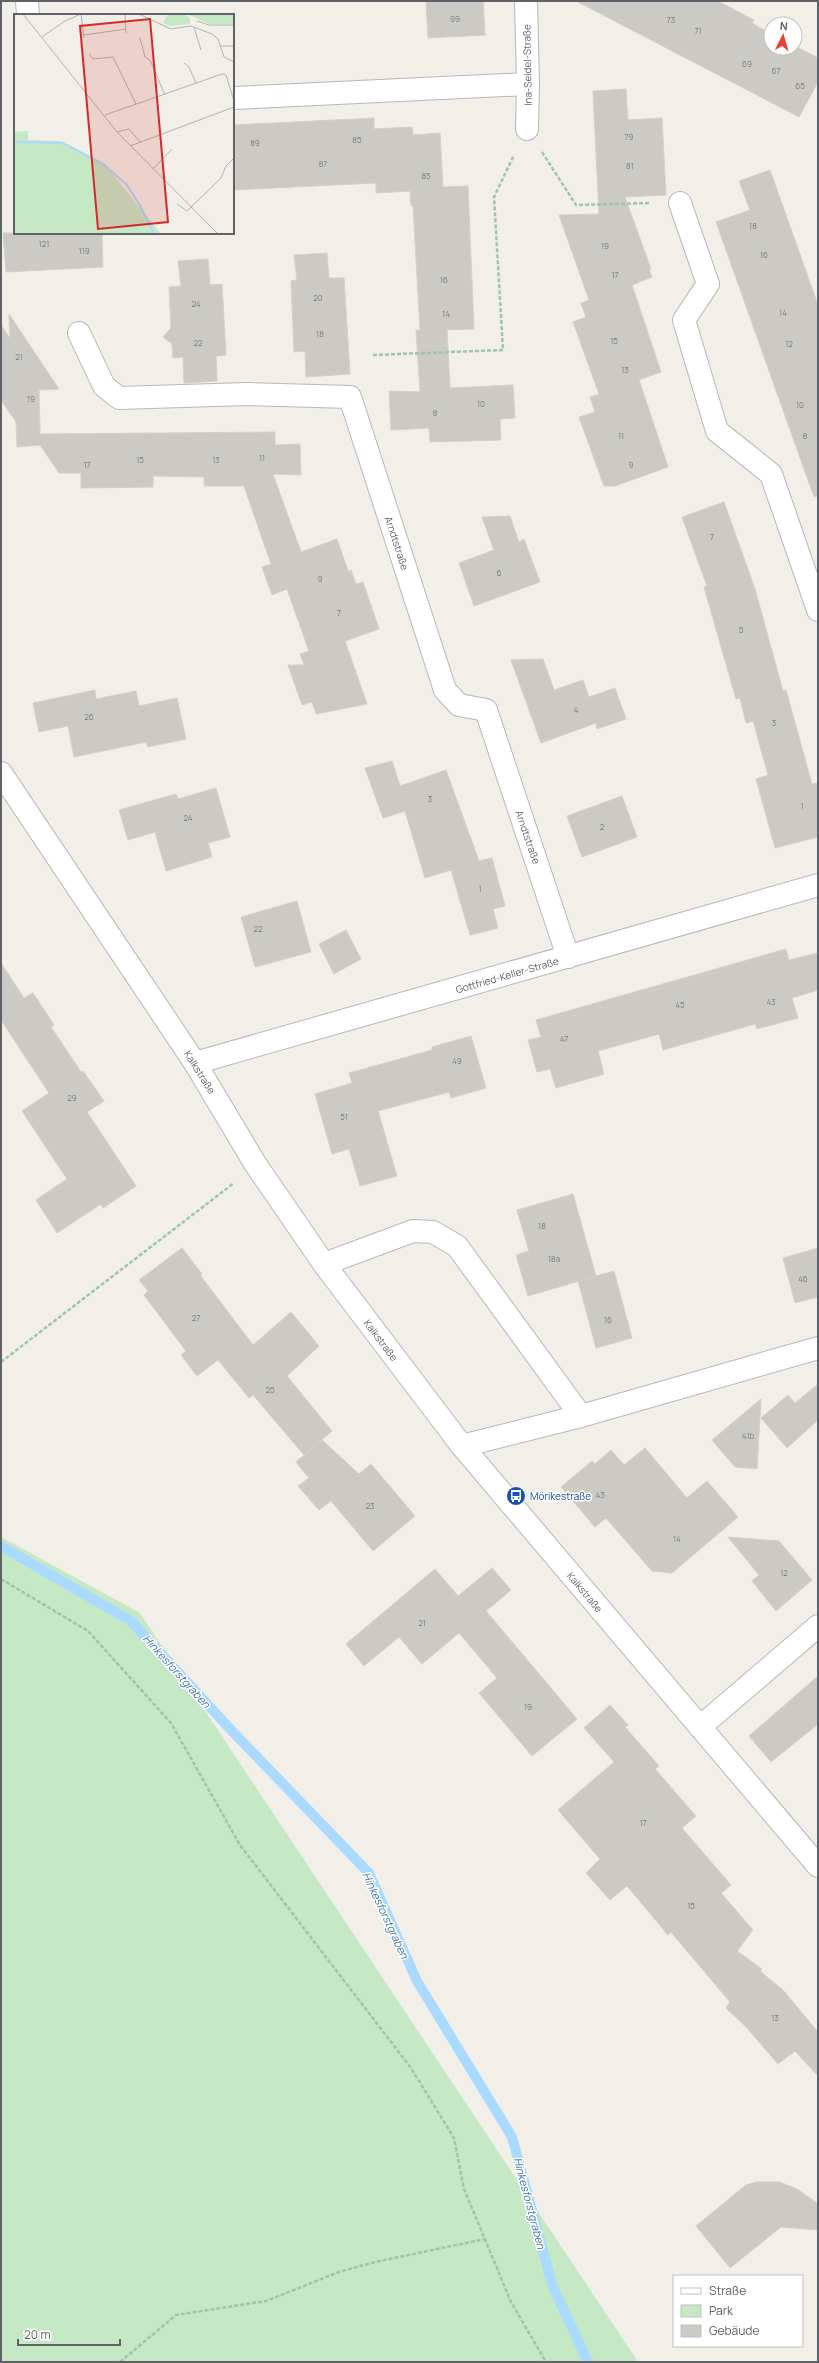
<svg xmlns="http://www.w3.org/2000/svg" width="819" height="2363" viewBox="0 0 819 2363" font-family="Manrope,sans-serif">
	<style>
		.green { fill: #c5e8c5 }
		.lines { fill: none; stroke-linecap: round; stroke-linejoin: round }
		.stream { stroke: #aadaff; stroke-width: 10 }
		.building { fill: #cccac5; stroke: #d6d1c6 }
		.minor-casing { stroke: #b5b8bc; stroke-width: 24 }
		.path { stroke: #9cc7a9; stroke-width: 2.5; stroke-dasharray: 4 2; stroke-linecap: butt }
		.minor { stroke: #fff; stroke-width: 22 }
		.labels { text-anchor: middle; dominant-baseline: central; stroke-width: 3; stroke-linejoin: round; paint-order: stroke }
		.number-label { font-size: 8px; fill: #7a7d7f }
		.street-label { font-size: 10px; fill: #5f6368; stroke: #fff }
		.transit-label { font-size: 10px; fill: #164399; stroke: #fff; text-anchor: start }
		.water-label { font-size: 11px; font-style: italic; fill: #4174aa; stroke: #fff }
		.inset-river { fill: none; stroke: #aadaff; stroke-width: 2 }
		.inset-road { fill: none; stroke: #b3b3b1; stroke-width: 1 }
		.view { fill: #d62828; fill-opacity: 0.15; stroke: #d62828; stroke-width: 2 }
		.inset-edge { fill: none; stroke: #5f6368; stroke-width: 2 }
	</style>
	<rect width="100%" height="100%" fill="#f1efe8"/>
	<!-- green -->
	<polygon class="green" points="1,1537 140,1613 638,2362 1,2362"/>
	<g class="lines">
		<!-- stream -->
		<polyline class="stream" points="1,1546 131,1621 232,1731 369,1873 417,1981 512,2137 553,2287 588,2362"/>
	</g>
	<!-- building -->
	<g class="building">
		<polygon points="426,1 483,1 485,35 428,38"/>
		<polygon points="576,1 718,1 754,20 752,23 771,34 771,48 795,48 795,46 818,58 818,82 799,117"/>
		<polygon points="626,89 628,120 662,118 666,195 625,197 651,269 649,269 652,277 632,285 661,372 639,380 668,467 615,486 604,486 579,417 595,412 590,397 599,394 573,322 586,317 581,303 589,300 559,215 599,214 593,91"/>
		<polygon points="374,118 374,129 412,127 413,135 440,133 443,187 468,186 474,329 447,330 450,388 513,385 515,418 500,419 501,440 430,442 429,428 391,430 389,391 420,392 416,330 420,330 413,206 411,206 410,191 376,193 376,183 233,190 233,125"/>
		<polygon points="770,170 818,305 818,496 814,497 716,222 750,210 739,181"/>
		<polygon points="3,233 102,233 103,267 6,272"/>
		<polygon points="327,253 329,278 344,278 350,374 306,377 305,351 294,352 291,281 297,280 294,255"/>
		<polygon points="208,259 210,285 222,284 226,355 216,356 217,381 184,383 183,357 173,358 172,344 163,337 171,328 169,287 181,286 178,261"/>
		<polygon points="9,314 59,389 39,390 40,434 275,432 275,445 300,444 301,475 273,474 301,552 337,539 348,571 351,570 356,584 363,582 379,629 345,641 367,704 316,714 312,702 302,705 288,665 304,665 300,654 309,651 287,589 272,595 262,567 271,564 244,486 204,486 204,477 153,476 153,487 81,488 81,473 59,473 40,445 17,447 16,422 1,400 1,325 10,338"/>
		<polygon points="724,502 755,589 783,691 786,690 812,784 818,783 818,837 775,848 756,779 768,775 753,721 746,723 740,698 736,699 704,587 707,586 682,517"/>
		<polygon points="510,516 519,542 524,539 540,582 474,606 459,563 494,550 482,517"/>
		<polygon points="543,659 554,690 583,680 589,697 615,688 626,719 597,729 596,723 541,743 511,660"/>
		<polygon points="95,690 96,699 136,691 139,706 177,698 186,739 148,747 146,742 74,757 68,726 39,732 33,703"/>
		<polygon points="392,761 400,786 446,770 479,861 492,858 505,906 493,909 498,928 470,935 451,870 425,878 405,811 383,818 365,768"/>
		<polygon points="216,788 230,837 208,843 212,857 166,871 155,832 128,840 119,810 176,794 178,799"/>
		<polygon points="622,796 637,837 582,857 567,816"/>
		<polygon points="297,901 311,952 255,967 241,917"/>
		<polygon points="346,930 361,959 334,974 319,944"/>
		<polygon points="786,949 789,960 818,953 818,990 792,998 798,1018 757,1029 755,1024 663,1050 659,1034 598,1051 604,1074 556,1088 550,1069 537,1072 528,1040 541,1037 536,1020"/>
		<polygon points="1,963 24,998 33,993 54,1025 51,1027 81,1072 83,1071 104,1101 87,1112 136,1186 103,1208 101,1204 57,1233 36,1200 67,1179 22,1111 49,1093 1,1020"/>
		<polygon points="471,1036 486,1088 451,1098 449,1092 378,1111 397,1176 360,1186 349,1149 332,1154 315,1094 352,1083 349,1073 432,1050 432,1047"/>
		<polygon points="573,1194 596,1276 528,1296 516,1255 529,1251 517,1210"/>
		<polygon points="182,1248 202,1274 200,1275 253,1345 291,1312 319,1346 287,1376 332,1431 304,1455 253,1395 249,1398 218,1360 197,1376 181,1355 186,1351 144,1295 148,1291 139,1280"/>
		<polygon points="818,1248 818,1297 795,1303 783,1258"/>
		<polygon points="614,1271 632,1338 596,1348 578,1281"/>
		<polygon points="818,1384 818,1420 787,1448 761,1418 788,1395 795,1403"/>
		<polygon points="761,1399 757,1469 735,1467 712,1440"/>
		<polygon points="322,1440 359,1474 371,1464 415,1516 373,1551 331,1501 319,1510 298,1486 309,1478 296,1462"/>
		<polygon points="645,1448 687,1498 707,1481 738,1517 672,1573 652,1571 606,1518 595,1527 561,1487 592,1461 595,1464 611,1450 624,1465"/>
		<polygon points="728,1537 779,1541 812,1580 776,1611 752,1581 759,1575"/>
		<polygon points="492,1568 511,1590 486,1611 577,1719 532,1756 479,1693 497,1678 459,1633 422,1664 399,1637 364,1666 346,1644 435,1569 458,1596"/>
		<polygon points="818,1676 818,1724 771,1762 749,1736"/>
		<polygon points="610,1705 628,1725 625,1727 659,1766 655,1769 696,1816 682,1828 731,1885 721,1893 753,1930 737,1951 762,1969 760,1971 783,1990 818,2032 818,2076 795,2051 778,2064 746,2027 726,2008 730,2002 671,1932 668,1935 627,1886 610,1900 586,1873 600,1859 558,1810 614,1762 584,1728"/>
		<polygon points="756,2182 780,2182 799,2190 818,2204 818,2230 781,2227 730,2268 696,2226 746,2185"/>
	</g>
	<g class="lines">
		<defs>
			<g id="minor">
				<polyline points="27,1 28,15"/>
				<polyline points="526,1 528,84 527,129"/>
				<polyline points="233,98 528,84"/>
				<polyline points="680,203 708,284 684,320 717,431 771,474 818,610"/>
				<polyline points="79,333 104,386 119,398 247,394 350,397 445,690 459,705 486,710 568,957"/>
				<polyline points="1,773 195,1063 256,1165 324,1264 462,1446 818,1866"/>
				<polyline points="195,1063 818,885"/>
				<polyline points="324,1264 413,1231 433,1232 457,1246 581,1416"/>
				<polyline points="462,1446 581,1416 818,1348"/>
				<polyline points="700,1727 818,1626"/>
			</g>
		</defs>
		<!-- minor casing -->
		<use href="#minor" class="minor-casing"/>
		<!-- path -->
		<g class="path">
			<polyline points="542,152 576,205 651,203"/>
			<polyline points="373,355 503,350 494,197 514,155"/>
			<polyline points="1,1362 234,1183"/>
			<polyline points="1,1579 88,1631 171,1723 240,1845 411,2068 454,2138 464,2189 511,2302 546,2362"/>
			<polyline points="120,2362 176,2315 266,2301 339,2272 375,2262 485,2239"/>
		</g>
		<!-- minor -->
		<use href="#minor" class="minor"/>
	</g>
	<!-- icons -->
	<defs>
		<symbol id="bus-disc" viewBox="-11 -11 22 22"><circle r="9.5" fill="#1a4fb4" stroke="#fff"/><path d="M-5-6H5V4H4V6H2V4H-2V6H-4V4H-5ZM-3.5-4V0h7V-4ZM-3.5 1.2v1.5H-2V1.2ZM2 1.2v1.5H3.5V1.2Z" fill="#fff"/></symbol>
	</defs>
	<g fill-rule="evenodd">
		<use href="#bus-disc" x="505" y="1485" width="22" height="22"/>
	</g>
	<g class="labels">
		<!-- number labels -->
		<g class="number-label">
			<text x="455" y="18">99</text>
			<text x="671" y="19">73</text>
			<text x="698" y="30">71</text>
			<text x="747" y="63">69</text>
			<text x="776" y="70">67</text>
			<text x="800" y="85">65</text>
			<text x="629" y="136">79</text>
			<text x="357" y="139">85</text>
			<text x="255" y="142">89</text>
			<text x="323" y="163">87</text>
			<text x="630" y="165">81</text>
			<text x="426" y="175">83</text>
			<text x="753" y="225">18</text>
			<text x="44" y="243">121</text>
			<text x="605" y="245">19</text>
			<text x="84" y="250">119</text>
			<text x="764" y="254">16</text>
			<text x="615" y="274">17</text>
			<text x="444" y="279">16</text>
			<text x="318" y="297">20</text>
			<text x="196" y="303">24</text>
			<text x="783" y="312">14</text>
			<text x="446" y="313">14</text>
			<text x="320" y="333">18</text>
			<text x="614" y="340">15</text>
			<text x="198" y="342">22</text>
			<text x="789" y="343">12</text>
			<text x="19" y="356">21</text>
			<text x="625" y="369">13</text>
			<text x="31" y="398">19</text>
			<text x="481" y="403">10</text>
			<text x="800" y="404">10</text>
			<text x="435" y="412">8</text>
			<text x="621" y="435">11</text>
			<text x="805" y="435">8</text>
			<text x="262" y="457">11</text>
			<text x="140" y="459">15</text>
			<text x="216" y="459">13</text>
			<text x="87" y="464">17</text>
			<text x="631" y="464">9</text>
			<text x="712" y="536">7</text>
			<text x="499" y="572">6</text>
			<text x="320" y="578">9</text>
			<text x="339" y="612">7</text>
			<text x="741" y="629">5</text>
			<text x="576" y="709">4</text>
			<text x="89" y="716">26</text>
			<text x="774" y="722">3</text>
			<text x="430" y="798">3</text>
			<text x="802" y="805">1</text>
			<text x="188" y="817">24</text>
			<text x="602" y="826">2</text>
			<text x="480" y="888">1</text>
			<text x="258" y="928">22</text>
			<text x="771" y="1001">43</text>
			<text x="680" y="1004">45</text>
			<text x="564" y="1038">47</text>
			<text x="457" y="1060">49</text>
			<text x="72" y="1097">29</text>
			<text x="344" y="1116">51</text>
			<text x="542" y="1225">18</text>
			<text x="554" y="1258">18a</text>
			<text x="803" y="1278">46</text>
			<text x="196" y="1317">27</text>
			<text x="608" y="1319">16</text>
			<text x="270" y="1389">25</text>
			<text x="748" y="1435">41b</text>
			<text x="600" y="1494">43</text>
			<text x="370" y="1505">23</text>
			<text x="677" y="1538">14</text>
			<text x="784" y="1572">12</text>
			<text x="422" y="1622">21</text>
			<text x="528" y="1706">19</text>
			<text x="643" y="1822">17</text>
			<text x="691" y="1905">15</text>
			<text x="775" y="2017">13</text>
		</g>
		<!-- street labels -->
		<g class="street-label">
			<text transform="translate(527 65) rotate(-91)">Ina-Seidel-Straße</text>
			<text transform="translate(397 543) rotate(72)">Arndtstraße</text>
			<text transform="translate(528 837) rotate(71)">Arndtstraße</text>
			<text transform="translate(507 975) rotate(-16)">Gottfried-Keller-Straße</text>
			<text transform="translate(200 1072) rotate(58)">Kalkstraße</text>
			<text transform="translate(381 1340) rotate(53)">Kalkstraße</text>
			<text transform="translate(585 1592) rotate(50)">Kalkstraße</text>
		</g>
		<!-- transit labels -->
		<g class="transit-label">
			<text x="530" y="1496">Mörikestraße</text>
		</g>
		<!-- water labels -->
		<g class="water-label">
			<text transform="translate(177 1671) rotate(48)">Hinkesforstgraben</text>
			<text transform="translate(386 1915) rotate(65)">Hinkesforstgraben</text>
			<text transform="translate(530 2203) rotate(75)">Hinkesforstgraben</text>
		</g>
	</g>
	<!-- overview -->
	<g transform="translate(14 14)">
		<rect width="220" height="220" fill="#f1efe8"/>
		<path d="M154,0H170L176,4V10L156,12L149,9ZM173,0H220V10H195ZM14,117V126L47,127L90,149L147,220H0V118Z" fill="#c5e8c5"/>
		<path class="inset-river" d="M0,128L49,129L89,150L112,170L126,191L140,220"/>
		<path class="inset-road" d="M9,0L103,118L204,220M67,0L70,24M111,0L112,19M125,0L157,15L177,12L198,20L204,25L210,43L220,48M183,7L195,11H220M180,13L187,36M70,21L112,15M28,23L51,7L67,0M126,24L131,43L136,46L151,81M206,32H220M75,40L79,45L99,43L122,90M170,49L175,53L182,69M91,101L208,60L212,61L220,87M103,118L115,115L127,129M116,132L220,93M139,155L158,135M163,190L173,197L207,164L212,152L220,144"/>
		<path class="view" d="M136,5L154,208L84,215L66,12Z"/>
		<rect width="220" height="220" class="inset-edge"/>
	</g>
	<!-- border -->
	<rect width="819" height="2363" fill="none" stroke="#5f6368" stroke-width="4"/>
	<!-- legend -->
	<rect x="673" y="2275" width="130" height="72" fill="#ffffff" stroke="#bfc1c3"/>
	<rect x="681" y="2288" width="20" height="6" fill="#ffffff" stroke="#bfc1c3"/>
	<text x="709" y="2295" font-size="12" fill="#5f6368">Straße</text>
	<rect x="681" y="2305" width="20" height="12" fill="#c5e8c5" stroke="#bfc1c3"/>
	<text x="709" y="2315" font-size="12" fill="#5f6368">Park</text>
	<rect x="681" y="2325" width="20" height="12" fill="#cccac5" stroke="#bfc1c3"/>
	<text x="709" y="2335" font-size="12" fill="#5f6368">Gebäude</text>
	<!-- north arrow -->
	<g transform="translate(783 36) rotate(5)"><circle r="19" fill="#ffffff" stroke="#bfc1c3"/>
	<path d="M0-3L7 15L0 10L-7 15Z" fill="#ea4335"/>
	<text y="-6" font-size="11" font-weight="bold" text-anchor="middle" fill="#5f6368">N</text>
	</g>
	<!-- scale -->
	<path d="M18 2339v6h102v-6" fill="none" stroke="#5f6368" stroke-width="2"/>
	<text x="24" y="2339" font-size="12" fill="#5f6368" stroke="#ffffff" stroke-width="3" paint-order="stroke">20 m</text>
</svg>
